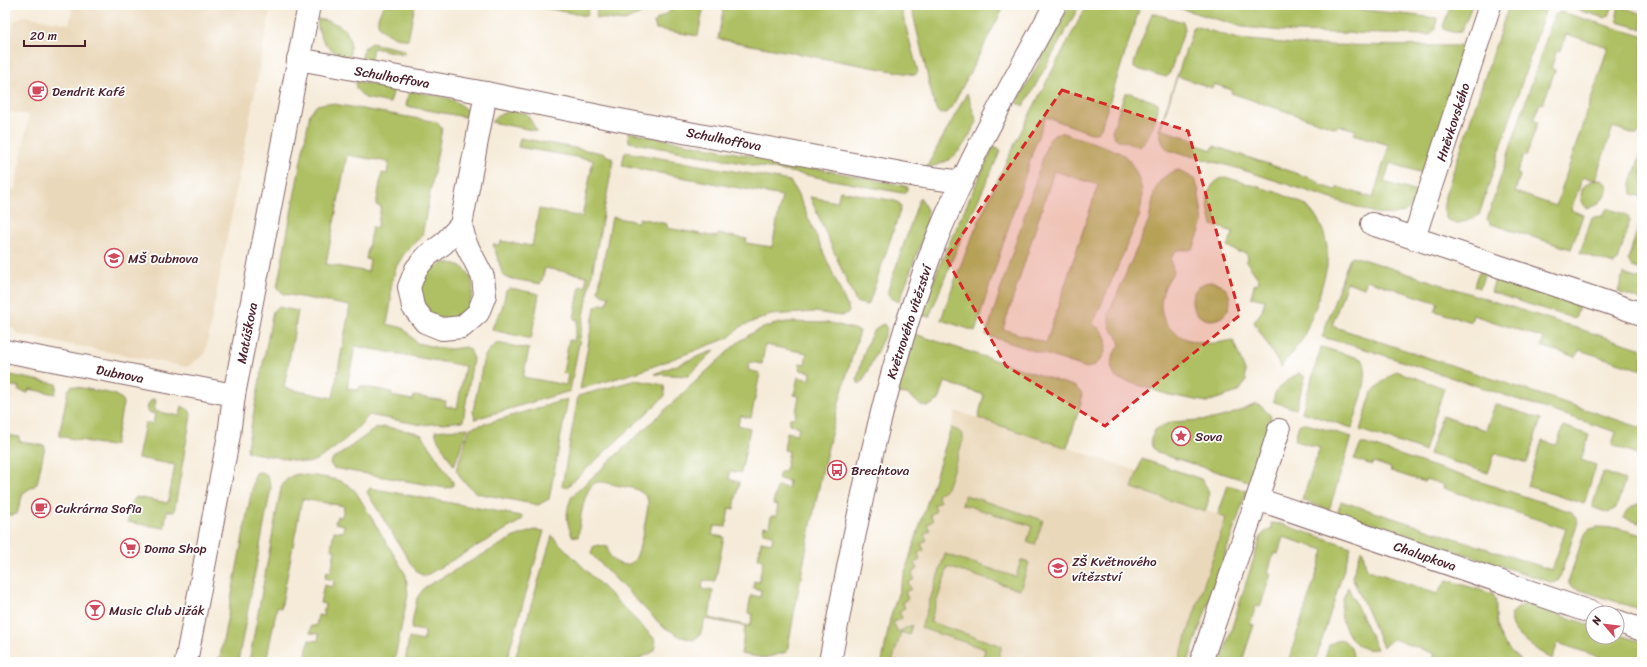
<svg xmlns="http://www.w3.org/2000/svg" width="1647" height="667" viewBox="0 0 1647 667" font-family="Sriracha,sans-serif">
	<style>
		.built { fill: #ead8ba }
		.green { fill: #aec063; stroke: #7c7047; fill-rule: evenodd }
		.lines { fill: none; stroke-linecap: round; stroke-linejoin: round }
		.minor-casing { stroke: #866668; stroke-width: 24 }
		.minor { stroke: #fff; stroke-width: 22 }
		.marked { fill: #d62828; fill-opacity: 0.2; stroke: #d62828; stroke-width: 3; stroke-dasharray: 8 5; stroke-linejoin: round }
		.labels { text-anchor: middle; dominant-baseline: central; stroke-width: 3.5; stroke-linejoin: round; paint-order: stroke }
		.street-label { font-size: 13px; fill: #4a1f2b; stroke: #fff }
		.poi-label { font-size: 13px; fill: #4a1f2b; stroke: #fff; text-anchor: start }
	</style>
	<rect width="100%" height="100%" fill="#fff"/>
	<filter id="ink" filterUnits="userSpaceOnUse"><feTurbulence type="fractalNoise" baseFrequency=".025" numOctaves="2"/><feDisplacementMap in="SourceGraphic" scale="8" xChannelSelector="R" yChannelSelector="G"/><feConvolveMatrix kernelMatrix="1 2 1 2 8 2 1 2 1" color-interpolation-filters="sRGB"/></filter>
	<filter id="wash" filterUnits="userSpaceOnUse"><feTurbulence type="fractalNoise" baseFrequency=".012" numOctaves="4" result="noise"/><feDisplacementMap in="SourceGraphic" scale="16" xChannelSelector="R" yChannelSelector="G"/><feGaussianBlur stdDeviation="0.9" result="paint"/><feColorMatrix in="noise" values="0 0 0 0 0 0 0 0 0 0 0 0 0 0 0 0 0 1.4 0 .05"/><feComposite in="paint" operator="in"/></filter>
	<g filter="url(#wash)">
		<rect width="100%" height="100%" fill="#f6ebd9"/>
		<!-- built -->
		<g class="built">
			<polygon points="73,5 232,5 270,12 205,354 187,367 19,335 13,328 7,326 5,328 5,188 15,190 29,115 5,111 5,72 14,21 24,16 69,24"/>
			<polygon points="956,411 1138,471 1132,488 1226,517 1178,662 882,662 890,619"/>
		</g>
		<!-- green -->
		<g class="green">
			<path d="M385,5H415L408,40C388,36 366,28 385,5Z"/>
			<polygon points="538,5 590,5 587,16 540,7"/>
			<polygon points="598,5 649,5 647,11 625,21 597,18 596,16"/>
			<polygon points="680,5 704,5 698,36 656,29 654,23 656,20"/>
			<polygon points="724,5 900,5 918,72 915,75 718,39"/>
			<polygon points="911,5 1005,5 953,105 946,113 940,114 937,111 933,100"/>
			<polygon points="1070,5 1080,5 1024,106 1017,103"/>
			<path d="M1087,5C1099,5 1132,1 1139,10L1101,128L1097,133H1091L1046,117L1035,145L975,331L941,320C977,210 1033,107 1087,5Z"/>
			<polygon points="1168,5 1320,5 1437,18 1436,28 1430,35 1293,32 1243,27"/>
			<path d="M1451,5H1472L1462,31C1457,34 1450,32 1444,29L1443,26Z"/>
			<path d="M1509,5H1535L1546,8L1479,215C1469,221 1447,231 1444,212C1443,207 1445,201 1445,196Z"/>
			<polygon points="1561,5 1613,5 1609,16 1605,18"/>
			<polygon points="1619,5 1623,5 1622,7 1642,14 1642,29 1618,22 1617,15"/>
			<path d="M1561,12L1642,36V127L1640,132L1637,135L1613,127L1595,180L1583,177L1571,210L1583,215L1571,249L1491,224L1487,219L1554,15ZM1566,34L1608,47L1556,206L1515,192L1520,175L1517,173L1523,156H1526L1538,122L1534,121L1540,103L1543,104L1555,70L1551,68L1557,50L1561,51Z"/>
			<polygon points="1152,13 1183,22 1185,29 1169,75 1166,77 1134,68 1134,63"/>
			<path d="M317,19C342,23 355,31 349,59C329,52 318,40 317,19Z"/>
			<path d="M1194,26L1238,39L1305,45L1464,46L1466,48L1426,174L1390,163L1384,182L1420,193C1408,215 1399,217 1375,213L1237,168L1168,150L1163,144L1159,130ZM1177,76L1212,88L1214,84L1232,90L1231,93L1336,128L1338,125L1356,130L1354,134L1389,145L1373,198L1338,187L1336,190L1318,184L1319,181L1214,146L1212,150L1194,144L1195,140L1160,129Z"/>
			<polygon points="371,43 405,50 404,54 373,48 370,63 361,61 364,48"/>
			<polygon points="356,81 394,89 390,103 365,98 356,89"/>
			<path d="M409,91C428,95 464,95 470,118L406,106Z"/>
			<path d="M967,93L977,122C962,148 958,161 926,168Z"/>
			<path d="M1125,93H1130L1158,103C1159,112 1149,142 1140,145C1136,147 1129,144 1125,142C1117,140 1114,139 1112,131Z"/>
			<path d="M328,103L437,122L442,129L422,236L420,239L417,240L404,254L396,267L391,285V302L387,324L403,328L417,343L439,348L451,349L466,347L470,349L473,359L463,421L422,425L369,415C357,430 327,458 308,463L248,452L247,448L273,311L277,307L298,311L284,388L333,398L350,306L284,294L277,288L310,113L317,105ZM347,155L389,162L387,174L382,173L376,205L381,206L377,228L372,227L366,259L370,260L368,272L326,264ZM355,346L465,366L457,408L445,406L446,401L414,396L413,400L391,396L392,392L360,386L359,390L347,388Z"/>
			<polygon points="511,111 526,113 537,131 491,122 501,114"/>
			<polygon points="628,132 902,185 908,187 906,192 902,193 629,142"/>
			<path d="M1057,133H1063C1076,138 1117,148 1126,157C1130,161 1133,167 1136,172C1144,189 1143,199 1139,217L1093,324C1095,326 1099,328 1101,330C1113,343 1103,365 1087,368L986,335L1048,142L1052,136ZM1054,171L1098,185L1046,343L1003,329Z"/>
			<polygon points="520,138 602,153 612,158 613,162 570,391 475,419 473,411 484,357 489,350 497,343 529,349 523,377 566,385 568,374 563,373 569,340 574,341 578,320 574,319 580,286 585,287 587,276 545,268 541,284 507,278 503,275 493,244 500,245 501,241 532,246 539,209 582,217 593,160 518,147"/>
			<polygon points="993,147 1001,150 965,229 929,317 921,315 939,266"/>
			<polygon points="1642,150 1642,197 1632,194 1631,183"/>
			<polygon points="626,152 790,181 800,199 848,308 849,312 841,316 815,312 771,315 742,326 728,338 641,371 580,389 595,307 601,304 607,305 609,296 604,295 598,291 612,217 638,222 639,218 667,224 667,228 717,237 718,234 747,239 746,243 772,247 782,196 622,166 624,155"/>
			<path d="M1179,170L1194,179L1198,188L1203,222L1194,247L1190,250H1177C1170,257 1170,262 1174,272C1149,304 1161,338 1203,343C1213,344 1223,342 1233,340L1245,371L1246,382L1238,392L1207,402L1169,395L1116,378C1109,368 1110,355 1120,346L1117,335C1108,329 1109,323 1109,313L1149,220L1154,193L1159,182L1169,173Z"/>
			<path d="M1225,177L1279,193L1306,205L1317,218L1324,233L1327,247V267L1317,304L1302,340L1281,367L1254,322L1262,311L1265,300L1251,297L1254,285L1258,283L1259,280L1246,261L1248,259L1247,254L1243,252H1238L1227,246L1234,232L1212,225C1207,205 1202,185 1225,177Z"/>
			<path d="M1600,179C1607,182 1608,188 1606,195L1597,205L1587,208C1579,202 1579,188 1588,183C1591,181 1596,180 1600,179Z"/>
			<polygon points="840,191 895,201 900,204 901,208 869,303 866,305 856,302 810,197 837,202"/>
			<polygon points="920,197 927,210 928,224 899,302 891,298 888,294 888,290"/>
			<polygon points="1607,208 1627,215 1630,220 1618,261 1614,264 1580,253 1592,217 1603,216"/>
			<polygon points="1642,214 1642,270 1632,267 1628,260"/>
			<polygon points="1353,256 1642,349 1642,370 1579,350 1576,357 1541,346 1544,338 1473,315 1471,322 1435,311 1438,303 1367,280 1364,288 1347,282 1332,326 1642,428 1642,456 1612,445 1616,432 1365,349 1322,337 1349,259"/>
			<path d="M443,263C447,263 452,263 456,264C491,278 466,331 436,317C429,314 423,304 418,299C422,278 421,270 443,263Z"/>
			<polygon points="1480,272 1487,272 1580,304 1575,319 1491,292 1495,279 1484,275 1480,288 1474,286 1477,276"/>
			<polygon points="1623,274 1642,280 1642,300 1618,292"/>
			<circle cx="1211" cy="301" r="19"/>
			<polygon points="510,288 539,294 531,339 493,330 492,328 502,308 506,291"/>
			<path d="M787,322L831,323L860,331C826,436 807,544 787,652L764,658L741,654L745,626L705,619L700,635L693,640L681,637L662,626L591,554L593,547L598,545L608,547C608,550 608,553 610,556C615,564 629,569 635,559C640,552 648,511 648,503C648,497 644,494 639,491C633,487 623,487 616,485C610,484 603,481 598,482C583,484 580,524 578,537L572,536C566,520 565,512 572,496L736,344C753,331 766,325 787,322ZM765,345L807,353L805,364L800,363L799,370L811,372L810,380L798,377L794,395L799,396L795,418H790L789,424L799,427L797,434L787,432L784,450L789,451L785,472H780L778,479L789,481L788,488L777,486L773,504L778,505L776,516H771L769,527L764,526L763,533L773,535L772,543L761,541L758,559L763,560L759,582L754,581L753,588L761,590L760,597L751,595L748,613L753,614L750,626L709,618L713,591L702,589L703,580L715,582L724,537L712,535L714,526L726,527L729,508L734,509L739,482L729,479L730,471L741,473L750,428L738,425L740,416L751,418L760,373L748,370L750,362L762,364Z"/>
			<path d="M884,324L887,329L885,334L863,381L861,383H858L857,379C862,363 867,328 884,324Z"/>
			<polygon points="915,334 1076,387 1082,394 1081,403 1067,448 978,418 984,395 945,382 939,400 929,406 921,405 907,394 897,393"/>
			<path d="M1321,347L1362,359C1372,375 1357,410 1352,428L1302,412Z"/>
			<polygon points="715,350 688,376 654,374"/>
			<polygon points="1396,371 1444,388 1424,451 1360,430 1372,392 1380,384"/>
			<path d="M1299,373L1305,377L1296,409L1274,402C1272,388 1290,380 1299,373Z"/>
			<polygon points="5,374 57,384 55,394 29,389 28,393 18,390 19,387 5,385"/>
			<polygon points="636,380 664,385 665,396 566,488 562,486 578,396"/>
			<polygon points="72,386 113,394 122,399 123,404 115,444 110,446 59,436 68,390"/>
			<polygon points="152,399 156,400 154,411 180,416 182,406 190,411 191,415 174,512 167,511 164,528 128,522 131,503 136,497 168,503 175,465 138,458 145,423 153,424 155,414 147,412 148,405"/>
			<polygon points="568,399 549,499 538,505 476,493 463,481 456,470 470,428"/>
			<polygon points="1256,404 1262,407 1271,416 1250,482 1158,453 1152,447 1151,439 1155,430 1158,428 1171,422 1213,419 1229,415"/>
			<polygon points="1495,404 1541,419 1527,463 1495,453 1488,473 1429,454 1442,416 1486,430"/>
			<polygon points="1303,423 1352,437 1329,510 1302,500 1320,448 1296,441 1295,438 1299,425"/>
			<polygon points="1563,426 1589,435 1581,460 1596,465 1584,504 1527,486 1542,441 1557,445"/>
			<polygon points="385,427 414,432 422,435 453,482 453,486 446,488 333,468 330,463 332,460 375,429"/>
			<polygon points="468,428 454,466 437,438 435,431"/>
			<path d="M951,428C957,430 964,432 963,440L947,488L937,495L940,502L934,505L936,511L930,515L933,521L927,524L930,531L924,534L927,540L921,544L924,550L918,553L920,560L915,563L917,569L912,573L914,579L908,583L911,589L905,592L908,599L902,602L905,608L899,611L902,618L893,622L898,632L912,625L909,635L901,632L892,662H882L890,619Z"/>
			<polygon points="5,435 20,437 19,441 45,446 37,484 23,493 17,514 5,516"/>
			<polygon points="1361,444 1366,444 1572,512 1578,522 1559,580 1553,583 1338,512 1341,501 1552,570 1566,529 1443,488 1444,485 1426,479 1425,482 1390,471 1391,468 1373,462 1372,465 1354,459"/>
			<path d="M1142,459L1201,479C1211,491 1210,497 1205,512L1132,488Z"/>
			<path d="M259,472C268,473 269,480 271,488L238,662H219L254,478L256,473Z"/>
			<polygon points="1603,472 1625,480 1616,508 1608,513 1592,507"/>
			<path d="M298,474C316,477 343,476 356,492L406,575L408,595L394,662H309L310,659L305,658L309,640L318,641L319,634L310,633L311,626H316L318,615L323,616L325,604L320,603L324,585L333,587L334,580L325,578L327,571L331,572L335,550L331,549L334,531L343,532L344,525L335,523L337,516L342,517L344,506L302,499L281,608L277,607L266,662H249L281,488C285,480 289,476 298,474Z"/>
			<polygon points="1228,485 1247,491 1188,662 1178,662 1226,518 1218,515"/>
			<polygon points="370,488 521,516 523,517 522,520 425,576 420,574 413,567 368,494 367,492"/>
			<polygon points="965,495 1043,520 1035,545 1027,542 1032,526 962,504"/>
			<path d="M1642,502V524L1624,518C1624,508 1635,506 1642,502Z"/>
			<polygon points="1271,523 1281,524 1351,547 1315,662 1288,662 1324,550 1283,537 1278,554 1274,553 1268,572 1271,574 1260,607 1256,606 1250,624 1254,625 1242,661 1239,660 1238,662 1221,662 1261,536 1265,532 1272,529"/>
			<polygon points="1598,527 1617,528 1642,535 1642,610 1571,587 1569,584 1569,579 1584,534 1590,529"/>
			<polygon points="535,530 544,531 506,662 405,662 409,638 423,641 425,631 411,629 417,598 425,587 514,537"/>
			<polygon points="552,536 654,638 656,647 653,652 631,662 514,662"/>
			<path d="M1361,550L1363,551L1366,569L1437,594L1447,580L1493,594C1497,601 1496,608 1496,615C1498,641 1505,646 1523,662H1431L1435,654L1393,639L1383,647L1352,577Z"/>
			<polygon points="945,554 1016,577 1021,560 1029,563 1020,590 948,567 930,622 1002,646 997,662 983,658 985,649 921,628"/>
			<path d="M1348,587L1377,649C1374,649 1370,650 1367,649C1352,647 1340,623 1341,608C1341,601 1346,593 1348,587Z"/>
			<path d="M1527,604L1593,626V637H1617V634L1642,642V662L1611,661L1558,643L1552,659C1535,650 1485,618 1527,604Z"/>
			<polygon points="1343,640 1351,647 1353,656 1351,662 1324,662 1329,645 1336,641"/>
		</g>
	</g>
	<g filter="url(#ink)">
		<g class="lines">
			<defs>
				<g id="minor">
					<polyline points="298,59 486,93 604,117 917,176 962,182"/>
					<polyline points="1372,224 1642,314"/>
					<polyline points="461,225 443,244 427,256 416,269 409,287 413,307 425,322 442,329 462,327 478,313 485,295 483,277 466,244 461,225 486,93"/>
					<polyline points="1414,238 1490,5"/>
					<polyline points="5,351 234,395"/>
					<polyline points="1257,499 1279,430"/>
					<polyline points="1617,621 1642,630"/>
					<polyline points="186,662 229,435 234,395 309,5"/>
					<path d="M830,662C856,523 881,387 931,253C964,167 1011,86 1055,5"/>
					<polyline points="1201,662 1257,499 1593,613"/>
				</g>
			</defs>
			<!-- minor casing -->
			<use href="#minor" class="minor-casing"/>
			<!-- minor -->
			<use href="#minor" class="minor"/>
		</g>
	</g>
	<!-- marked area -->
	<path class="marked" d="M1062,90L1188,131L1240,315L1105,426L1006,366L946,258Z"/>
	<!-- icons -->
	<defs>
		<symbol id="cafe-ring" viewBox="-11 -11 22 22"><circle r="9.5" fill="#fff" stroke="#d1495b" stroke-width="1.5"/><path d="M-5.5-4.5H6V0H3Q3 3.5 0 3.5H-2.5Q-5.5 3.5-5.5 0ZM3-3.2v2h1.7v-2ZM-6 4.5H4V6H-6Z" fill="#d1495b"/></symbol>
		<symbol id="school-ring" viewBox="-11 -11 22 22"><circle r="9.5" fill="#fff" stroke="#d1495b" stroke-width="1.5"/><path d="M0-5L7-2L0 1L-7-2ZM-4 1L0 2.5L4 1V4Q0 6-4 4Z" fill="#d1495b"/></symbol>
		<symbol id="sight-ring" viewBox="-11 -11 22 22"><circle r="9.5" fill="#fff" stroke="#d1495b" stroke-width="1.5"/><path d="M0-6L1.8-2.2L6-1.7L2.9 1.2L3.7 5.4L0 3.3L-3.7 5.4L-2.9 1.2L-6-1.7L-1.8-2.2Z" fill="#d1495b"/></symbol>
		<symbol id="bus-ring" viewBox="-11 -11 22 22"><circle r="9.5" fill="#fff" stroke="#d1495b" stroke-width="1.5"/><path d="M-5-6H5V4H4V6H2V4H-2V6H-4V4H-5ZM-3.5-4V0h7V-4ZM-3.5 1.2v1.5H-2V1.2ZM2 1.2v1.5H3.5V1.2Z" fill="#d1495b"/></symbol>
		<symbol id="supermarket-ring" viewBox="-11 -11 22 22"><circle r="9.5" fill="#fff" stroke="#d1495b" stroke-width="1.5"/><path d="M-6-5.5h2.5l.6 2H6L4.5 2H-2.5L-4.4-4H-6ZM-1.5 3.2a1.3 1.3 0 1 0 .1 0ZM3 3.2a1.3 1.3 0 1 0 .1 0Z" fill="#d1495b"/></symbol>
		<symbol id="bar-ring" viewBox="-11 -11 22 22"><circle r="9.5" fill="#fff" stroke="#d1495b" stroke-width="1.5"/><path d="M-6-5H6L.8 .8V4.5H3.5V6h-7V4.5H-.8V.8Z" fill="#d1495b"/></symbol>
	</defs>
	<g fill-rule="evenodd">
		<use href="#cafe-ring" x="27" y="80" width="22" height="22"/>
		<use href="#school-ring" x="103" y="247" width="22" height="22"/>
		<use href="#sight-ring" x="1170" y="425" width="22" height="22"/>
		<use href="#bus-ring" x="826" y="459" width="22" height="22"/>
		<use href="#cafe-ring" x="30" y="497" width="22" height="22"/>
		<use href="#supermarket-ring" x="119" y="537" width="22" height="22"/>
		<use href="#school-ring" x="1047" y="557" width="22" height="22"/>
		<use href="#bar-ring" x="84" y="599" width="22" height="22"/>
	</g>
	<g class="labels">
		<!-- street labels -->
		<g class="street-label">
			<text transform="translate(392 77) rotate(10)">Schulhoffova</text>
			<text transform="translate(1453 122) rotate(-72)">Hněvkovského</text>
			<text transform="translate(724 139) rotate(11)">Schulhoffova</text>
			<text transform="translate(909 322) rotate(-72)">Květnového vítězství</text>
			<text transform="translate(247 333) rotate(-79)">Matúškova</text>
			<text transform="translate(120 374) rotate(11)">Dubnova</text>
			<text transform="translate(1425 556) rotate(19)">Chalupkova</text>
		</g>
		<!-- poi labels -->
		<g class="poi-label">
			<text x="52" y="91">Dendrit Kafé</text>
			<text x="128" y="258">MŠ Dubnova</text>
			<text x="1195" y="436">Sova</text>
			<text x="851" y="470">Brechtova</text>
			<text x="55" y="508">Cukrárna Sofia</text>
			<text x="144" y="548">Doma Shop</text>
			<text x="1072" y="561">ZŠ Květnového<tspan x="1072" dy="15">vítězství</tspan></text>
			<text x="109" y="610">Music Club Jižák</text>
		</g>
	</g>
	<!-- margin -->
	<rect width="1647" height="667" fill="none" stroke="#fff" stroke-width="20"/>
	<!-- north arrow -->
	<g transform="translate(1605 625) rotate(298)"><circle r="19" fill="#ffffff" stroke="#b7a5aa"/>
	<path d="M0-3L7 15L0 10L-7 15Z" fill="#d1495b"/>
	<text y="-6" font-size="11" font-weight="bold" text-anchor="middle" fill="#4a1f2b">N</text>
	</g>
	<!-- scale -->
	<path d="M24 40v6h61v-6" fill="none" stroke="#4a1f2b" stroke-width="2"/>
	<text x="30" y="40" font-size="12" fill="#4a1f2b" stroke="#ffffff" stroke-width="3" paint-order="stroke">20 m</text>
</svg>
